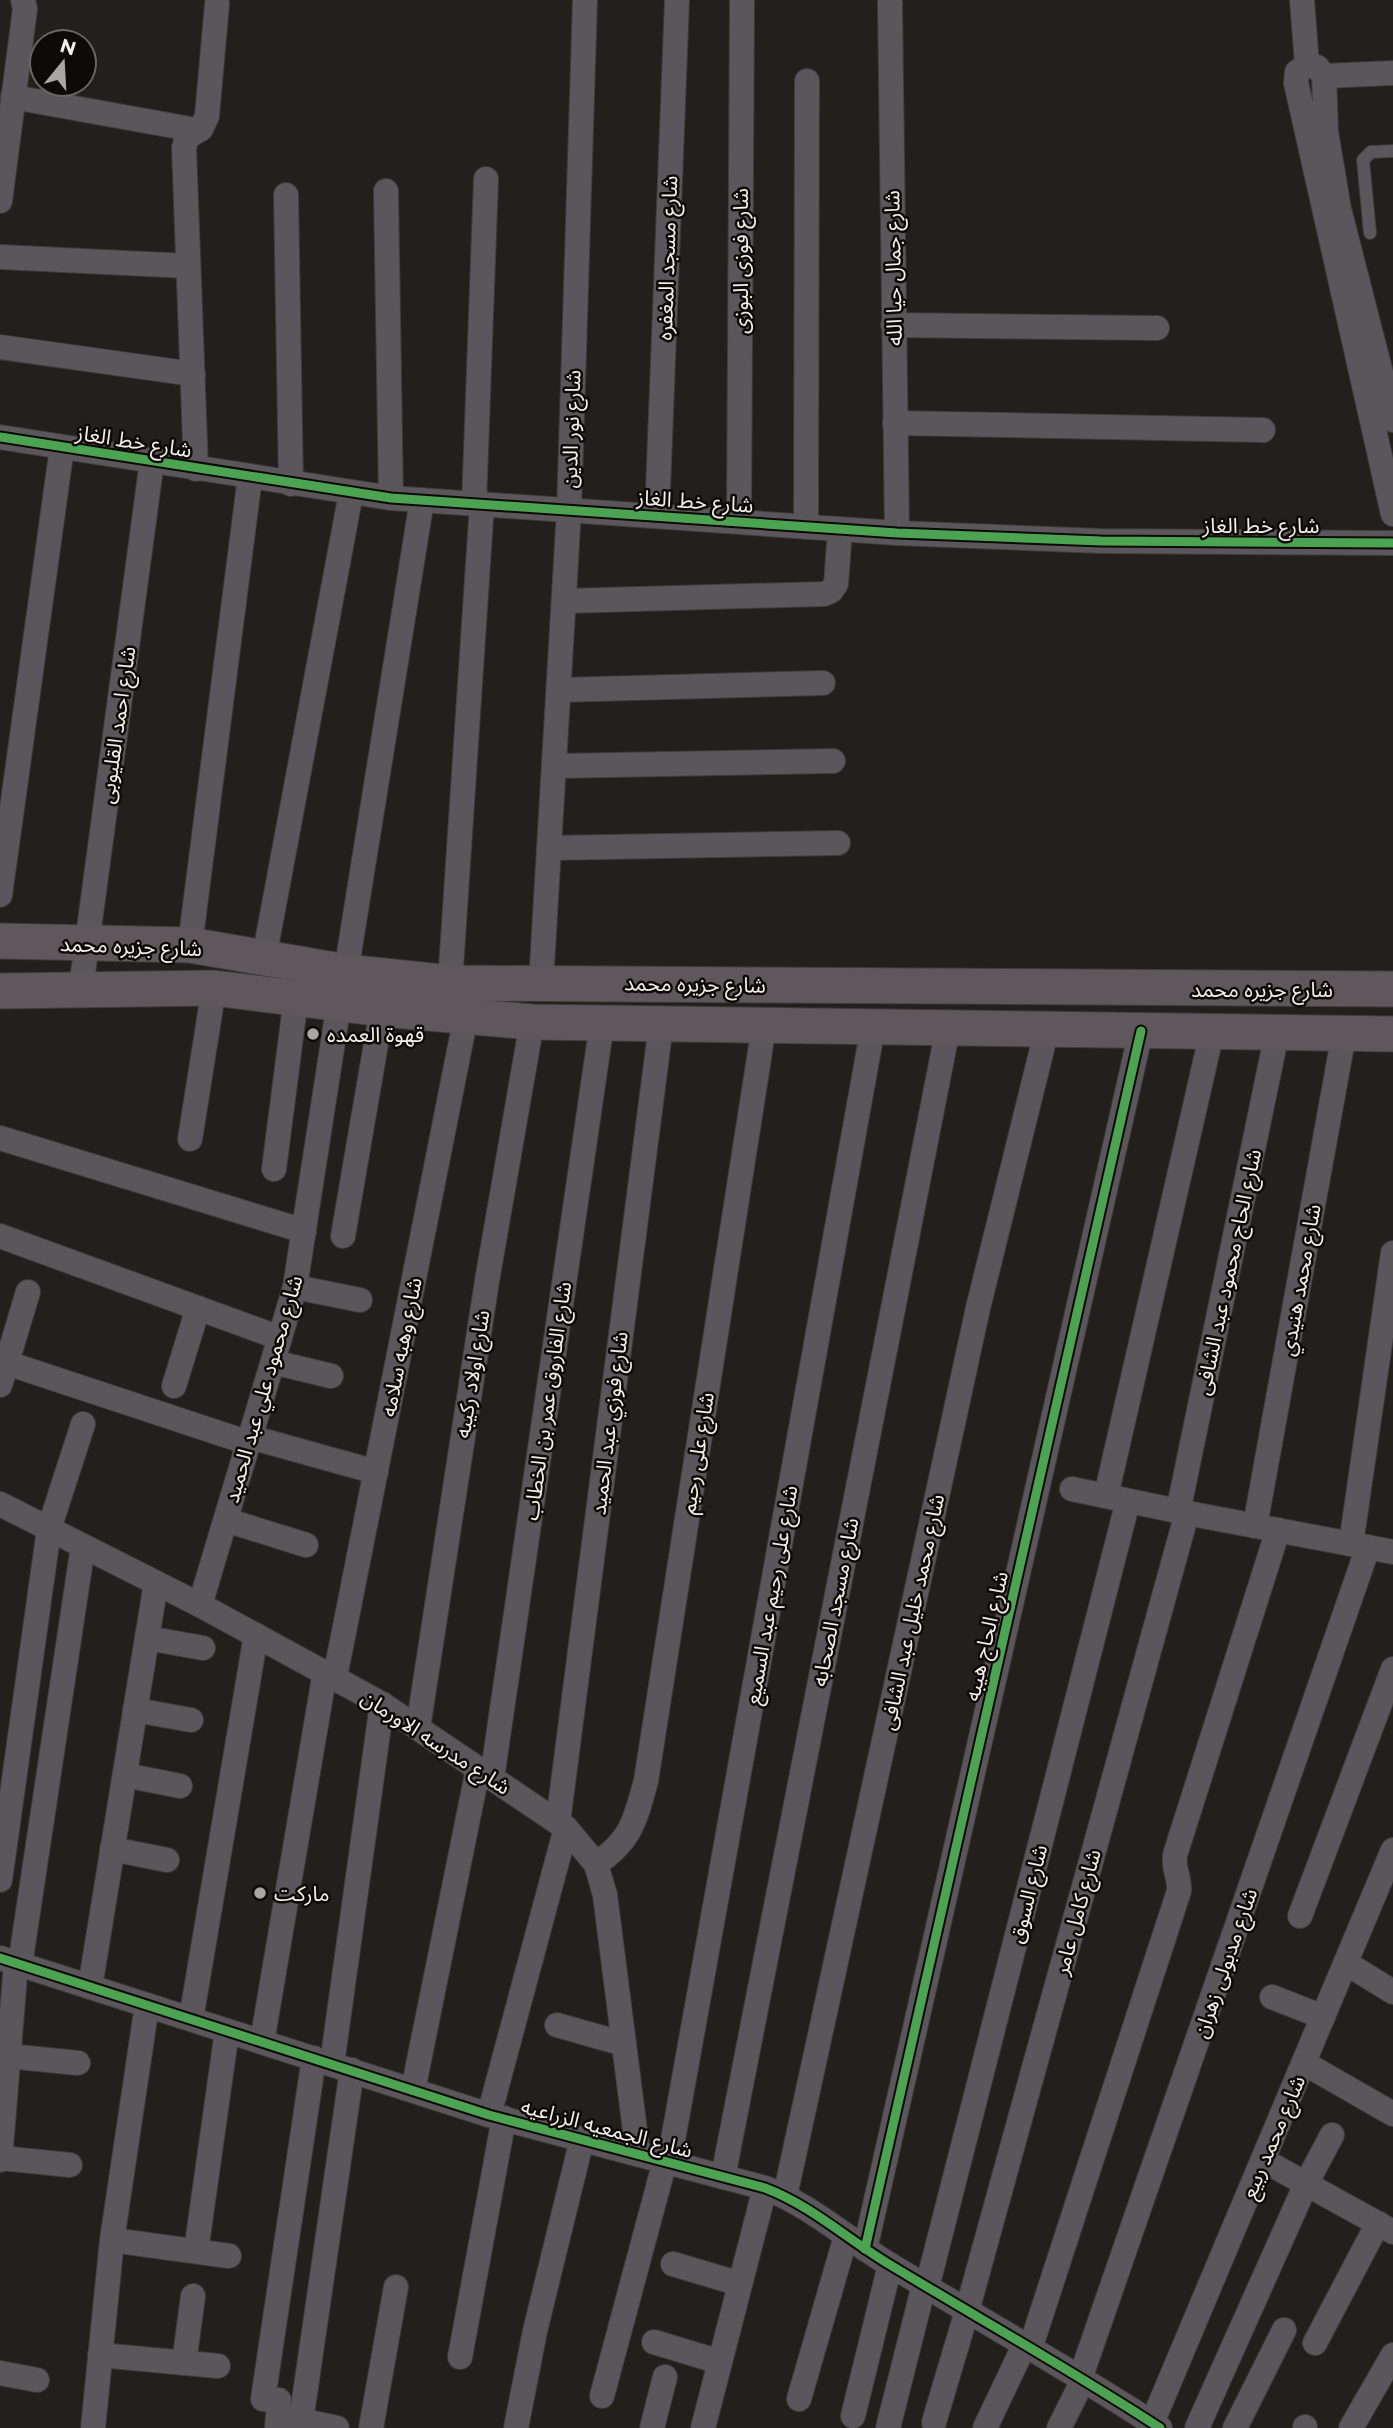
<svg xmlns="http://www.w3.org/2000/svg" width="1393" height="2428" viewBox="0 0 1393 2428" font-family="Montserrat,'Noto Sans Arabic',sans-serif">
	<style>
		.lines { fill: none; stroke-linecap: round; stroke-linejoin: round }
		.lane-casing { stroke: #3e3c3a; stroke-width: 14 }
		.street-casing { stroke: #3e3c3a; stroke-width: 26 }
		.secondary-casing { stroke: #3e3c3a; stroke-width: 37 }
		.lane { stroke: #5b565c; stroke-width: 12 }
		.street { stroke: #5b565c; stroke-width: 24 }
		.secondary { stroke: #5e585d; stroke-width: 35 }
		.cycleway-casing { stroke: #0d0a07; stroke-width: 13 }
		.cycleway { stroke: #4ca352; stroke-width: 9 }
		.poi-dot { fill: #aaa6a2; stroke: #0d0a07; stroke-width: 2.5 }
		.labels { text-anchor: middle; dominant-baseline: central; stroke-width: 5; stroke-linejoin: round; paint-order: stroke }
		.street-label { font-size: 21px; fill: #f3efea; stroke: #0d0a07 }
		.poi-label { font-size: 21px; fill: #f3efea; stroke: #0d0a07; text-anchor: start }
	</style>
	<rect width="100%" height="100%" fill="#221f1c"/>
	<g class="lines">
		<defs>
			<polyline id="lane" points="1370,233 1363,160 1371,152 1393,151"/>
			<g id="street">
				<polyline points="1302,0 1307,65"/>
				<polyline points="890,3 897,533"/>
				<polyline points="1324,76 1393,73"/>
				<polyline points="13,97 196,130"/>
				<polyline points="386,191 391,498"/>
				<polyline points="286,195 291,484"/>
				<polyline points="0,201 22,32 25,9 23,0"/>
				<polyline points="0,257 188,266"/>
				<polyline points="893,325 1157,328"/>
				<polyline points="0,347 193,374"/>
				<polyline points="1393,420 1339,209 1326,132 1324,76 1317,67 1307,65 1297,72 1296,83 1393,514"/>
				<polyline points="895,423 1263,430"/>
				<polyline points="0,437 391,498 897,533 1101,541 1393,543"/>
				<polyline points="196,469 184,148 187,137 201,129 207,116 217,4"/>
				<polyline points="474,504 486,179"/>
				<polyline points="657,516 677,0"/>
				<polyline points="739,521 742,0"/>
				<polyline points="806,527 807,81"/>
				<polyline points="564,601 824,594 831,591 836,584 840,530"/>
				<polyline points="559,690 823,683"/>
				<polyline points="554,766 833,761"/>
				<polyline points="549,848 838,843"/>
				<polyline points="0,895 62,447"/>
				<polyline points="190,945 250,477"/>
				<polyline points="264,958 351,493"/>
				<polyline points="346,972 422,500"/>
				<polyline points="450,983 482,504"/>
				<polyline points="541,983 569,510 585,0"/>
				<polyline points="81,988 152,461"/>
				<polyline points="0,1138 304,1231"/>
				<polyline points="190,1139 214,988"/>
				<polyline points="274,1169 296,998"/>
				<polyline points="0,1236 280,1338"/>
				<polyline points="343,1236 382,1009"/>
				<polyline points="295,1287 360,1300"/>
				<polyline points="273,1362 331,1376"/>
				<polyline points="7,1363 249,1443"/>
				<polyline points="0,1385 28,1292"/>
				<polyline points="174,1386 198,1308"/>
				<polyline points="250,1437 376,1472"/>
				<polyline points="1072,1489 1187,1513 1393,1552"/>
				<polyline points="1106,1496 1212,1032"/>
				<polyline points="0,1504 200,1605 382,1704 566,1828 596,1864 605,1895 638,2154"/>
				<polyline points="1178,1512 1277,1033"/>
				<polyline points="226,1520 306,1545"/>
				<polyline points="1255,1526 1344,1034"/>
				<polyline points="1351,1544 1393,1253"/>
				<polyline points="200,1605 295,1287 339,1003"/>
				<polyline points="147,1638 203,1648"/>
				<polyline points="335,1677 466,1016"/>
				<polyline points="135,1710 191,1720"/>
				<polyline points="418,1728 487,1281 532,1022"/>
				<polyline points="125,1775 180,1786"/>
				<polyline points="492,1778 602,1023"/>
				<polyline points="558,1822 661,1025"/>
				<polyline points="112,1849 167,1860"/>
				<path d="M596,1864C632,1840 635,1820 646,1781L764,1026"/>
				<polyline points="0,1880 49,1529 83,1424"/>
				<polyline points="1300,1916 1393,1669"/>
				<path d="M0,1958L489,2115L765,2188C810,2205 846,2238 887,2263C978,2318 1071,2370 1160,2428"/>
				<polyline points="1346,1963 1393,1992"/>
				<polyline points="20,1965 83,1546"/>
				<polyline points="90,1987 156,1583"/>
				<polyline points="1272,1997 1323,2017"/>
				<polyline points="191,2019 256,1635"/>
				<polyline points="557,2025 624,2044"/>
				<polyline points="262,2042 325,1672"/>
				<polyline points="8,2056 78,2063"/>
				<polyline points="1304,2063 1393,2114"/>
				<polyline points="332,2064 382,1704"/>
				<polyline points="413,2090 478,1769"/>
				<polyline points="489,2115 566,1828"/>
				<polyline points="0,2158 70,2165"/>
				<polyline points="0,2160 16,1963"/>
				<polyline points="1263,2160 1393,2232"/>
				<polyline points="669,2162 873,1027"/>
				<polyline points="723,2177 948,1028"/>
				<polyline points="785,2196 978,1308 1047,1029"/>
				<polyline points="112,2240 229,2256"/>
				<polyline points="865,2249 1141,1031"/>
				<polyline points="196,2251 227,2031"/>
				<polyline points="673,2264 740,2284"/>
				<polyline points="927,2287 1128,1501"/>
				<polyline points="654,2342 720,2362"/>
				<polyline points="1315,2343 1378,2223"/>
				<path d="M1030,2349L1179,1891C1180,1878 1173,1869 1175,1855L1278,1530"/>
				<polyline points="100,2355 218,2366"/>
				<polyline points="460,2357 504,2118"/>
				<polyline points="184,2363 193,2296"/>
				<polyline points="0,2373 37,2380"/>
				<polyline points="1080,2379 1368,1547"/>
				<polyline points="602,2396 665,2161"/>
				<polyline points="799,2399 846,2236"/>
				<polyline points="853,2416 890,2265"/>
				<polyline points="285,2417 337,2428"/>
				<polyline points="301,2421 352,2070"/>
				<polyline points="934,2422 967,2311 1187,1513"/>
				<polyline points="1152,2423 1393,1850"/>
				<polyline points="93,2428 112,2240 147,2005"/>
				<polyline points="277,2428 279,2400 263,2399 314,2058"/>
				<polyline points="371,2428 396,2287"/>
				<polyline points="516,2428 535,2331 582,2139"/>
				<polyline points="652,2428 665,2377"/>
				<polyline points="703,2428 765,2188"/>
				<polyline points="888,2428 924,2285"/>
				<polyline points="985,2428 1024,2346"/>
				<polyline points="1059,2428 1083,2380"/>
				<polyline points="1197,2428 1306,2184 1332,2135"/>
				<polyline points="1235,2428 1284,2330"/>
				<polyline points="1305,2428 1305,2427"/>
				<polyline points="1351,2428 1393,2355"/>
			</g>
			<g id="secondary">
				<polyline points="0,941 190,945 346,972 450,983 1393,989"/>
				<polyline points="0,991 214,988 382,1009 532,1022 1393,1034"/>
			</g>
		</defs>
		<!-- lane casing -->
		<use href="#lane" class="lane-casing"/>
		<!-- street casing -->
		<use href="#street" class="street-casing"/>
		<!-- secondary casing -->
		<use href="#secondary" class="secondary-casing"/>
		<!-- lane -->
		<use href="#lane" class="lane"/>
		<!-- street -->
		<use href="#street" class="street"/>
		<!-- secondary -->
		<use href="#secondary" class="secondary"/>
		<defs>
			<g id="cycleway">
				<polyline points="0,437 391,498 897,533 1101,541 1393,543"/>
				<path d="M0,1958L489,2115L765,2188C810,2205 846,2238 887,2263C978,2318 1071,2370 1160,2428"/>
				<polyline points="865,2249 1141,1031"/>
			</g>
		</defs>
		<!-- cycleway casing -->
		<use href="#cycleway" class="cycleway-casing"/>
		<!-- cycleway -->
		<use href="#cycleway" class="cycleway"/>
	</g>
	<!-- markers -->
	<g class="poi-dot">
		<circle cx="313" cy="1034" r="7"/>
		<circle cx="260" cy="1893" r="7"/>
	</g>
	<g class="labels">
		<!-- street labels -->
		<g class="street-label">
			<text transform="translate(667 258) rotate(-88)">شارع مسجد المغفره</text>
			<text transform="translate(740 261) rotate(-90)">شارع فوزى البوزى</text>
			<text transform="translate(893 268) rotate(-91)">شارع جمال حيا الله</text>
			<text transform="translate(571 429) rotate(-88)">شارع نور الدين</text>
			<text transform="translate(134 441) rotate(9)">شارع خط الغاز</text>
			<text transform="translate(695 501) rotate(4)">شارع خط الغاز</text>
			<text x="1261" y="525">شارع خط الغاز</text>
			<text transform="translate(117 725) rotate(-82)">شارع احمد القليوبى</text>
			<text transform="translate(131 946) rotate(2)">شارع جزيره محمد</text>
			<text transform="translate(695 984) rotate(1)">شارع جزيره محمد</text>
			<text x="1262" y="989">شارع جزيره محمد</text>
			<text transform="translate(1228 1272) rotate(-78)">شارع الحاج محمود عبد الشافى</text>
			<text transform="translate(1300 1280) rotate(-80)">شارع محمد هنيدي</text>
			<text transform="translate(401 1347) rotate(-79)">شارع وهبه سلامه</text>
			<text transform="translate(472 1374) rotate(-81)">شارع اولاد ركيبه</text>
			<text transform="translate(263 1389) rotate(-74)">شارع محمود علي عبد الحميد</text>
			<text transform="translate(547 1401) rotate(-82)">شارع الفاروق عمر بن الخطاب</text>
			<text transform="translate(609 1423) rotate(-83)">شارع فوزي عبد الحميد</text>
			<text transform="translate(697 1453) rotate(-81)">شارع على رحيم</text>
			<text transform="translate(771 1595) rotate(-80)">شارع على رحيم عبد السميع</text>
			<text transform="translate(835 1602) rotate(-79)">شارع مسجد الصحابه</text>
			<text transform="translate(912 1612) rotate(-78)">شارع محمد خليل عبد الشافى</text>
			<text transform="translate(986 1636) rotate(-77)">شارع الحاج هيبه</text>
			<text transform="translate(436 1742) rotate(33)">شارع مدرسه الاورمان</text>
			<text transform="translate(1028 1894) rotate(-76)">شارع السوق</text>
			<text transform="translate(1077 1912) rotate(-75)">شارع كامل عامر</text>
			<text transform="translate(1225 1963) rotate(-71)">شارع مدبولى زهران</text>
			<text transform="translate(607 2128) rotate(15)">شارع الجمعيه الزراعيه</text>
			<text transform="translate(1273 2137) rotate(-67)">شارع محمد ربيع</text>
		</g>
		<!-- poi labels -->
		<g class="poi-label">
			<text x="327" y="1034">قهوة العمده</text>
			<text x="274" y="1893">ماركت</text>
		</g>
	</g>
	<!-- north arrow -->
	<g transform="translate(63 63) rotate(18)"><circle r="33" fill="#0d0a07" stroke="#696662" stroke-width="2"/>
	<path d="M0-5L12 26L0 18L-12 26Z" fill="#aaa6a2"/>
	<text y="-10" font-size="19" font-weight="bold" text-anchor="middle" fill="#f3efea">N</text>
	</g>
</svg>
